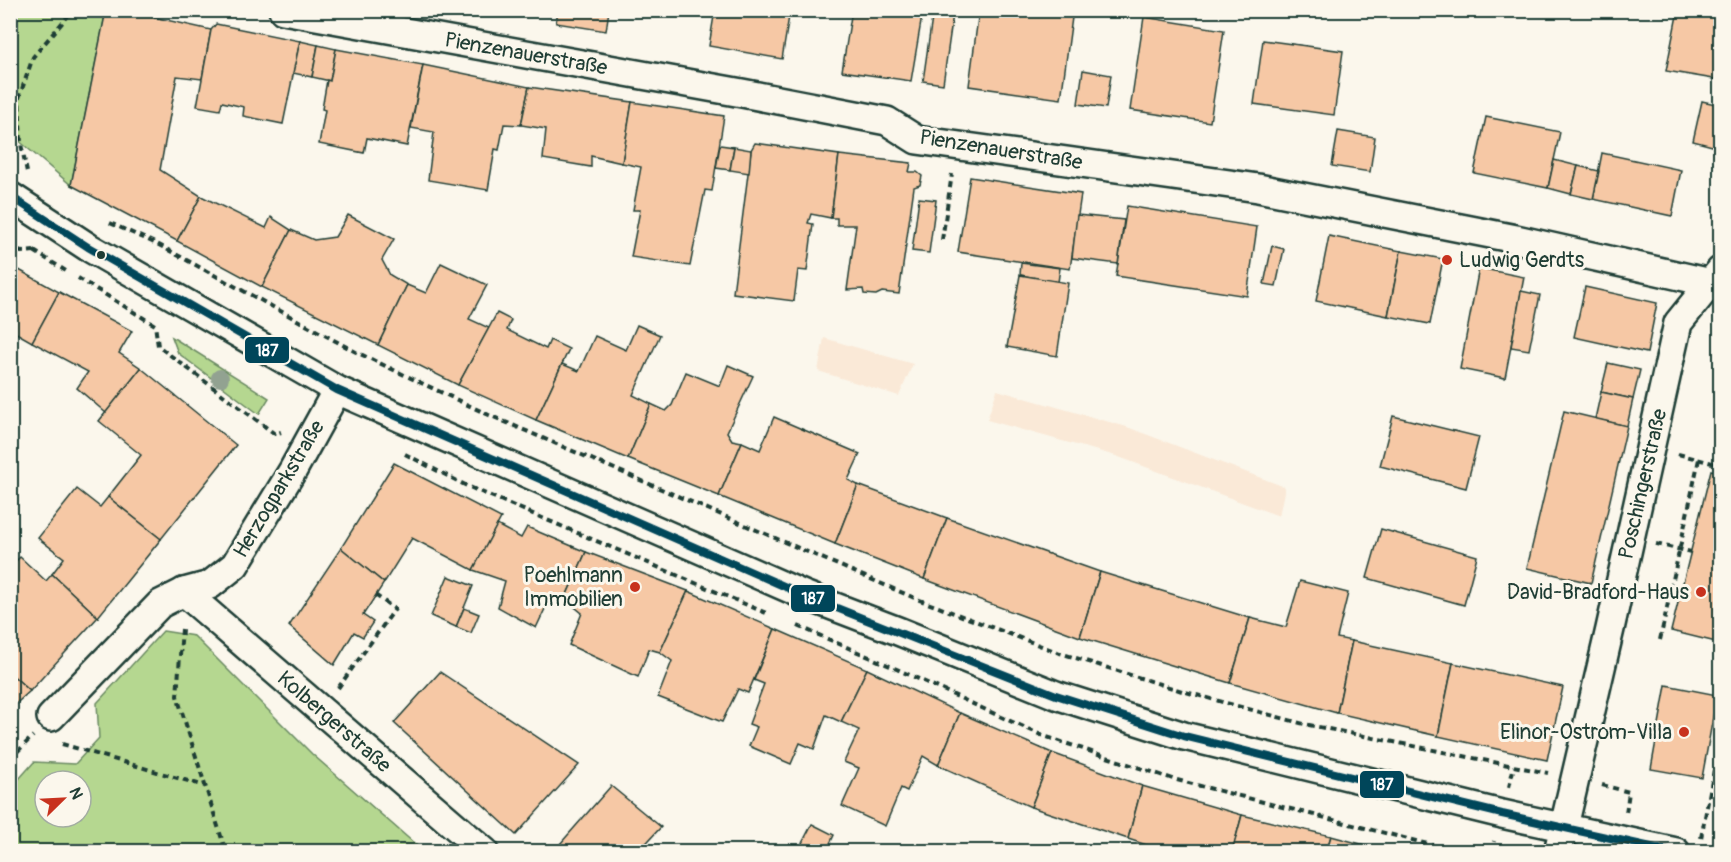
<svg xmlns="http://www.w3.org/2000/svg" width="1731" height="862" viewBox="0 0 1731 862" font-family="Pangolin,sans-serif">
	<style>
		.built { fill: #fae9d7 }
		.green { fill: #b5d790; stroke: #6a8a62; stroke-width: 1.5; fill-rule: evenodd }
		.building { fill: #f6c8a5; stroke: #1f3d34; stroke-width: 1.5 }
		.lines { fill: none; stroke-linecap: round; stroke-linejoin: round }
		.minor-casing { stroke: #1f3d34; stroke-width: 32 }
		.path { stroke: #1f3d34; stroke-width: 4; stroke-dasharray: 6 4.5; stroke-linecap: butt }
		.minor { stroke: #fbf7ec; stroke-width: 27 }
		.bus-1-casing { stroke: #fbf7ec; stroke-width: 12 }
		.bus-1 { stroke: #00465a; stroke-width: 8 }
		.tree { fill: #92a291 }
		.bus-dot { fill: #1f3d34; stroke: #fbf7ec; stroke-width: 2 }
		.poi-dot { fill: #c8321e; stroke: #fbf7ec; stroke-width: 2 }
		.labels { text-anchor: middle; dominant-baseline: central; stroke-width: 6; stroke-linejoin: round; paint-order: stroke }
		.street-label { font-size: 21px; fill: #1f3d34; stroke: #fbf7ec }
		.poi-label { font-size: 21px; fill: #1f3d34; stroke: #fbf7ec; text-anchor: end }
		.line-badge { stroke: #fbf7ec; stroke-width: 2 }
		.badge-label { font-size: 16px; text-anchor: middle; font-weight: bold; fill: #fff }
	</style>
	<rect width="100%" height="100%" fill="#fbf7ec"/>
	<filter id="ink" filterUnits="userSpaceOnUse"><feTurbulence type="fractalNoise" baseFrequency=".0167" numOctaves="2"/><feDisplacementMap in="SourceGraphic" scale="12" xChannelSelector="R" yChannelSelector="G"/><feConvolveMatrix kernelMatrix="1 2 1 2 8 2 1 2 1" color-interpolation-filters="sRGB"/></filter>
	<g filter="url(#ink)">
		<!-- built -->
		<g class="built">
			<polygon points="824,338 913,364 899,396 818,371"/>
			<polygon points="997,390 1127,427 1285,487 1279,516 1116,456 987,420"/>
		</g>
		<!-- green -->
		<g class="green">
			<polygon points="10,11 106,11 71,185 11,134"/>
			<polygon points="172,337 269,398 259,414 178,353"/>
			<path d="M163,631L194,636L312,754L423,851H11V788L34,762L75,764L99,738L97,703ZM45,781H81V817H45Z"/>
		</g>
		<!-- building -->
		<g class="building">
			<polygon points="106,10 122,10 211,30 202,79 177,76 160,170 201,196 177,241 71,185"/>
			<polygon points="558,10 609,10 606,31 556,23"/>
			<polygon points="715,10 790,10 782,59 709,46"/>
			<polygon points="852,10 923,10 911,81 842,71"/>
			<polygon points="979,10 1073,10 1061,99 969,86"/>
			<polygon points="1678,10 1720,10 1720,80 1666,71"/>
			<polygon points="933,11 953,14 943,84 923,81"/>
			<polygon points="1144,17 1224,30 1210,122 1130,110"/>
			<polygon points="216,24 300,41 283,124 243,116 244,107 222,102 220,110 197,106 211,30"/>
			<polygon points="1263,40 1343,51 1334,115 1254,104"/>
			<polygon points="300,41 318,45 312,77 293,73"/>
			<polygon points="318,45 336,49 330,81 312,77"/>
			<polygon points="336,49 423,65 407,146 367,138 364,153 319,144 325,110 322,109 327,80 330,81"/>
			<polygon points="423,65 529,87 521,125 504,124 499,150 495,149 488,190 428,180 434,132 411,128"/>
			<polygon points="1083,70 1111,75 1106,108 1078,104"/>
			<polygon points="529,87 632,102 622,163 591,156 591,167 543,159 546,129 521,125"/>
			<polygon points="1702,101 1720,105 1720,148 1693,141"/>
			<polygon points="632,102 724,116 712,191 705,190 690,266 631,257 640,210 633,210 641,167 622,163"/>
			<polygon points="1486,117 1560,132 1548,188 1474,173"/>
			<polygon points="1338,131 1375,137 1370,172 1332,166"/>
			<polygon points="755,143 839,155 831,218 811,214 808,223 813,224 807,271 798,270 794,301 733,293 751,150"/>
			<polygon points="720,145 734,147 730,170 716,168"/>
			<polygon points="734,147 751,150 749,173 730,170"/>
			<polygon points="1602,153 1681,170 1672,216 1593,199"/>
			<polygon points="839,155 911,163 909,172 917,172 922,176 920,185 914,187 899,294 882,292 876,295 864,294 863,289 847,290 856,225 837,225 837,218 831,218"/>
			<polygon points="1554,160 1578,166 1571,194 1548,188"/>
			<polygon points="1578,166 1599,171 1593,199 1571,194"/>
			<polygon points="970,177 1081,194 1070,269 958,252"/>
			<polygon points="201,196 266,228 271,217 291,230 262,287 177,241"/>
			<polygon points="919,198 936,200 929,253 912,251"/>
			<polygon points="1127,206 1257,227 1247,296 1116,276"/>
			<polygon points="348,215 394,239 382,260 390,275 407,285 378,345 262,287 291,230 314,240 335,237"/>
			<polygon points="1077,215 1124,220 1118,264 1072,258"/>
			<polygon points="1329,236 1401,251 1388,316 1316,301"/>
			<polygon points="1272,246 1284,249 1276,286 1264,284"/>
			<polygon points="1401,251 1443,259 1430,324 1388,316"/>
			<polygon points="441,263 487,285 469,319 489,328 458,385 378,345 407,285 426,293"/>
			<polygon points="1021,263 1060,268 1058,282 1020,275"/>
			<polygon points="10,265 59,292 32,342 11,330 10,331"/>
			<polygon points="1479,268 1524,277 1505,378 1460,369"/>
			<polygon points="1020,275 1068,283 1057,356 1007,347"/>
			<polygon points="1585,287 1657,303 1647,353 1574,337"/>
			<polygon points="1521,291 1540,295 1529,350 1511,347"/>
			<polygon points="59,292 132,331 119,353 141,368 106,413 77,388 88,372 32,342"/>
			<polygon points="497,313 511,320 507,330 546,349 550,340 569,349 536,420 458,385"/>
			<polygon points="637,325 660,335 633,395 651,404 628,459 536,420 562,364 579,371 595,336 626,350"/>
			<polygon points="1608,363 1640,370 1633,399 1601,392"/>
			<polygon points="728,365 753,376 727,432 732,440 742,442 719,496 628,459 651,404 666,411 672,405 686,372 720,386"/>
			<polygon points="141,368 236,445 161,539 108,497 141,455 99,421"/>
			<polygon points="1601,392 1633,399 1627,426 1595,419"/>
			<polygon points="1564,411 1627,426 1591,583 1527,568"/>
			<polygon points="1393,416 1479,437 1466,488 1380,466"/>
			<polygon points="774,417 860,454 848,480 858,485 835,544 719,496 742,442 760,450"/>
			<polygon points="394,463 501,518 473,570 412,538 384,583 341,548"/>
			<polygon points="1711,470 1720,472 1720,643 1671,631"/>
			<polygon points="858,485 947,518 924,579 835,544"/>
			<polygon points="77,489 100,507 108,497 161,539 98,617 52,574 64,558 38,538"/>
			<polygon points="947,518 1100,572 1080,637 924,579"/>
			<polygon points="497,525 521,538 527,527 586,552 565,599 552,594 536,628 498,607 505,581 473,570"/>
			<polygon points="1381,529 1477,556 1464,605 1367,578"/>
			<polygon points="341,548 384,583 363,615 373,622 363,637 354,632 334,665 289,626"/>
			<polygon points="586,552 688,591 660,652 649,649 638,677 569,645 582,613 565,599"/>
			<polygon points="20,557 46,581 52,574 98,617 30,691 10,673 10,567"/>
			<polygon points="1100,572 1250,618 1230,683 1080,637"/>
			<polygon points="448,576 473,586 456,627 431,616"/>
			<polygon points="1300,581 1348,593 1337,638 1352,641 1337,713 1230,683 1250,618 1286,627"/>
			<polygon points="688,591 775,629 748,693 738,689 722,722 658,697 672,661 660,652"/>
			<polygon points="464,608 479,614 471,633 456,627"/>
			<polygon points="775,629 867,669 841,722 826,715 814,749 800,743 791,764 749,746 757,727 749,724 764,684 754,680"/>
			<polygon points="1352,641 1453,663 1438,736 1337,713"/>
			<polygon points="1453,663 1563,687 1547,760 1438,736"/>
			<polygon points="867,669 960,713 938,765 923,756 907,791 901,788 885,826 842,806 859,768 844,762 859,730 841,722"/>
			<polygon points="440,672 579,765 516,835 394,723"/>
			<polygon points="10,673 30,691 10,709"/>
			<polygon points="1666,685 1717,695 1702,778 1651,769"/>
			<polygon points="960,713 1052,753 1031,807 938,765"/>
			<polygon points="1052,753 1142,786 1128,839 1031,807"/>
			<polygon points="611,786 661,827 638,852 553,852"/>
			<polygon points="1142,786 1242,815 1232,852 1168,852 1128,839"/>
			<polygon points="1242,815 1331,836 1326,852 1232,852"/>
			<polygon points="812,824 834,835 826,852 798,851"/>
			<polygon points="1331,836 1391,852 1326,852"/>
		</g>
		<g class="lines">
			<defs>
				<g id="minor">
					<polyline points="283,10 742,93 887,121 917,140 1258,188 1516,239 1720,285"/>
					<polyline points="10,196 88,247 337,390 804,595 898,631 1056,695 1184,736 1502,814 1676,852"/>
					<polyline points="184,592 485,852"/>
					<polyline points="51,717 160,604 184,592 210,585 235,565 293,470 337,390"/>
					<polyline points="1558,852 1610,629 1678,323 1720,271"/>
				</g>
			</defs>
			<!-- minor casing -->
			<use href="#minor" class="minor-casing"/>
			<!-- path -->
			<g class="path">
				<polyline points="27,172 21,144 19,98 33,57 73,10"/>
				<polyline points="110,223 157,244 356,352 489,415 917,599 1060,653 1182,691 1304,724 1548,773"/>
				<polyline points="942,240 952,174"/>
				<polyline points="10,245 21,252 34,251 35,249"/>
				<polyline points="34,251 66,271"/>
				<polyline points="78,278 155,325 158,346 275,434 281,432"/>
				<polyline points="405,454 467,486 766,613"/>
				<polyline points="1678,454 1720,465"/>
				<polyline points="1656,544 1691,552"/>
				<polyline points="798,626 890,666 1041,735 1173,779 1459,852"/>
				<polyline points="182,629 177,696 226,852"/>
				<polyline points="1660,640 1699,459"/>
				<polyline points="338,688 395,609 375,595"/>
				<polyline points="62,744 205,786"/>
				<polyline points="10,759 33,736"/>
				<polyline points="1602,785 1629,792 1626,813"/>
				<polyline points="1509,787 1514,766"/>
				<polyline points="1701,838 1720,739"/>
				<polyline points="1491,852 1494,841"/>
			</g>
			<!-- minor -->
			<use href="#minor" class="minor"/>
			<defs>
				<polyline id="bus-1" points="10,196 88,247 337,390 804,595 1056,695 1184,736 1502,814 1674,852"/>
			</defs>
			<!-- bus-1 casing -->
			<use href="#bus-1" class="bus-1-casing"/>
			<!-- bus-1 -->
			<use href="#bus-1" class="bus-1"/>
		</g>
		<!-- trees -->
		<circle class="tree" cx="220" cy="378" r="9"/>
	</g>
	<!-- markers -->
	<circle class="bus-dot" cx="101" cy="255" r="5"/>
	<g class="poi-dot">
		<circle cx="1447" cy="260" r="6"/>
		<circle cx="635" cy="587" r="6"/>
		<circle cx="1701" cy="592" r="6"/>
		<circle cx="1684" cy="732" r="6"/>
	</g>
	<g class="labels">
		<!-- street labels -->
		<g class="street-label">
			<text transform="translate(526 54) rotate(10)">Pienzenauerstraße</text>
			<text transform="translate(1001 150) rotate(9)">Pienzenauerstraße</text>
			<text transform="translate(1643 484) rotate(-77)">Poschingerstraße</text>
			<text transform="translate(279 489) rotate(-59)">Herzogparkstraße</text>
			<text transform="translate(334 722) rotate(41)">Kolbergerstraße</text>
		</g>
		<!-- poi labels -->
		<g class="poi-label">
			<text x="1459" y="260" text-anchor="start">Ludwig Gerdts</text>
			<text x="623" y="575">Poehlmann<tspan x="623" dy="24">Immobilien</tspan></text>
			<text x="1689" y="592">David-Bradford-Haus</text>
			<text x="1672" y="732">Elinor-Ostrom-Villa</text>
		</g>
	</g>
	<g class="line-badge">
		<rect x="244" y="336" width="46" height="28" rx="6" fill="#00465a"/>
		<rect x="790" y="584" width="46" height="29" rx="6" fill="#00465a"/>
		<rect x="1359" y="770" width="46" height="29" rx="6" fill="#00465a"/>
	</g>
	<g class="badge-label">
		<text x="267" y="356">187</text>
		<text x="813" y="604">187</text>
		<text x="1382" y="790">187</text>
	</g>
	<!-- margin -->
	<rect width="1731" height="862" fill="none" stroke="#fbf7ec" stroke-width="36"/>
	<rect x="18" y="18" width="1695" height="826" fill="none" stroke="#1f3d34" stroke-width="2" filter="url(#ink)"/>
	<!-- north arrow -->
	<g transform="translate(63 799) rotate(66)"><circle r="28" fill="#fbf7ec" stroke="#a3ada2" stroke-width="1.5"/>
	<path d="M0-4.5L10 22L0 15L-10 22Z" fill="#c8321e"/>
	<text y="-9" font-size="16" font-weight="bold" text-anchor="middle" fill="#1f3d34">N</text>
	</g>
</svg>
